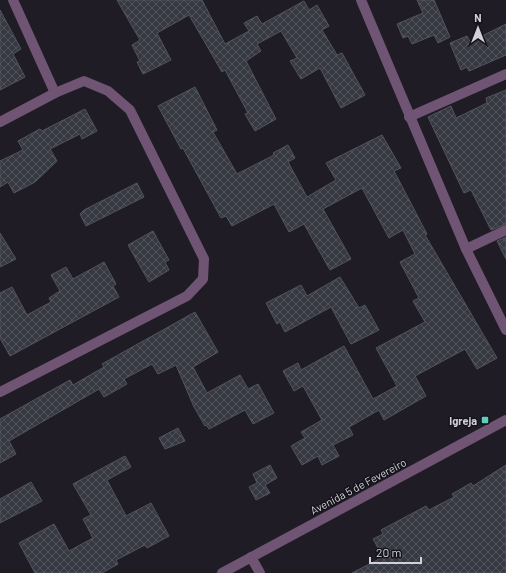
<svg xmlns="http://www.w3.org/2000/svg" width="506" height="573" viewBox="0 0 506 573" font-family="Barlow,sans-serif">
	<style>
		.building { fill: url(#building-cross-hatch); stroke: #52545e }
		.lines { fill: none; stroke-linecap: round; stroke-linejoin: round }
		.minor { stroke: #705473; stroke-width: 10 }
		.tertiary { stroke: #705473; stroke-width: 10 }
		.poi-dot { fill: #5bcebc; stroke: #15131b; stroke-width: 1.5 }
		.labels { text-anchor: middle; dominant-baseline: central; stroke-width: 3; stroke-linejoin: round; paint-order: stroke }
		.poi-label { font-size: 11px; font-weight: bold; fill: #d2d0d6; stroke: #15131b; text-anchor: end }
		.street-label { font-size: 11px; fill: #d2d0d6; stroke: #15131b }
	</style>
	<defs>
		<pattern id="building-cross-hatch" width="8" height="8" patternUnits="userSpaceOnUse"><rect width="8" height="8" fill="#363842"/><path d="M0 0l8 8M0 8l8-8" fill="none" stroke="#52545d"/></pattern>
	</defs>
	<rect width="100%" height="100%" fill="#1f1c25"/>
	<!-- building -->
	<g class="building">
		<polygon points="117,0 202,0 225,44 249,31 244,23 257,16 262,24 304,1 309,10 317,5 329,26 322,30 337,55 342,53 365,95 341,108 320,68 301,79 290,61 297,58 281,31 257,44 261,51 246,61 276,119 255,131 245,114 248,113 225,70 222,72 189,15 157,33 171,60 143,74 137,62 140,61 132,45 140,40"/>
		<polygon points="417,0 434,0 450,37 438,43 434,35 412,44 408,36 403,38 397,24 423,13"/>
		<polygon points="0,10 21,49 13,54 25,77 0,90"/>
		<polygon points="506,24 506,55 469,71 467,67 461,70 450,43 467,36 470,42"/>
		<polygon points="195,87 217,130 213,132 237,174 274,155 273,153 288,145 295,158 288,162 307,197 336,180 326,163 382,135 401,168 394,171 427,234 425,235 497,358 477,369 465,349 415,376 426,396 384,420 379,410 349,427 353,435 333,445 339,456 322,465 318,456 302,465 291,446 305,438 301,432 322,420 303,386 294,391 283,371 298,363 301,370 344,346 373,399 397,386 376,348 425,322 413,301 419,298 400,262 415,254 403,230 389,238 362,188 323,209 351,259 330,270 304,224 289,232 274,204 232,226 226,216 221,218 183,148 181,149 158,106"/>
		<polygon points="506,90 506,224 491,230 471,190 464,193 428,117 451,106 456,118 487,103 486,98"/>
		<polygon points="85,109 97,131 82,139 80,134 50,149 57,161 35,182 14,193 8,182 0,187 0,161 23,150 18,141 40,129 42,131"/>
		<polygon points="137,183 144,197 86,226 80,214 84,210"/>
		<polygon points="153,231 169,260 165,262 169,270 149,282 128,245"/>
		<polygon points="0,233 16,259 0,267"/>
		<polygon points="506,237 506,259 497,241"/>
		<polygon points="104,262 116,284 113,286 119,297 10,356 0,338 0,293 12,287 27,315 51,302 49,298 60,291 51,275 66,267 73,279"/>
		<polygon points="340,277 359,308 365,305 379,330 351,344 331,307 285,332 280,322 277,324 266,303 301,285 307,296"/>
		<polygon points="195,312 218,352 193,367 207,393 240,375 248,389 258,384 274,413 253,424 245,410 209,429 206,425 205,426 194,407 176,365 158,374 152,364 124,379 127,384 104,397 99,389 9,441 16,454 0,463 0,419 70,380 73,385 104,367 102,364"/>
		<polygon points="178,428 185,441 165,449 159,438"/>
		<polygon points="125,456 131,467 107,480 126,516 151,503 169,536 147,548 145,545 116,560 118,564 102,573 35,573 19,543 54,524 69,551 93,538 83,519 91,515 73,484"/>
		<polygon points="270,465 277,478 265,485 270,493 256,500 249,487 257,483 253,474"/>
		<polygon points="506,465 506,573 352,573 383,557 373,539 383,534 381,530 426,506 429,510 454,497 452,494 471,483 473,486"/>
		<polygon points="31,482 42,501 0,523 0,499"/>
	</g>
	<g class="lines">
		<!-- minor -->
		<g class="minor">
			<polyline points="13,0 55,93"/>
			<polyline points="409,117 506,74"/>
			<polyline points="0,122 55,93 84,81 108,91 130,110 204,259 203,279 187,296 0,392"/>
			<polyline points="466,249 506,230"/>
			<polyline points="251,557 260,573"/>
		</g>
		<!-- tertiary -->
		<g class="tertiary">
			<polyline points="361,0 466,249 506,330"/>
			<polyline points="222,573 506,420"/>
		</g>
	</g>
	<!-- markers -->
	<rect class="poi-dot" x="481" y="416" width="8" height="8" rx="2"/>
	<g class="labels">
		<!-- poi labels -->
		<g class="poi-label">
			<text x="477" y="420">Igreja</text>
		</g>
		<!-- street labels -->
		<g class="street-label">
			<text transform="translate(358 486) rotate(-28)">Avenida 5 de Fevereiro</text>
		</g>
	</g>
	<!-- north arrow -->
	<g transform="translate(478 28)" stroke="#15131b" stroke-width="3" paint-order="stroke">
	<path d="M0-3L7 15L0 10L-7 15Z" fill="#d2d0d6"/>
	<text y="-6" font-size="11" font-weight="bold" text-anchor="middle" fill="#d2d0d6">N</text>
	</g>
	<!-- scale -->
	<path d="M370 557v6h51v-6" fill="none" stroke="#d2d0d6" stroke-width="2"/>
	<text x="376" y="557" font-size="12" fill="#d2d0d6" stroke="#15131b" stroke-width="3" paint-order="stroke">20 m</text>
</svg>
